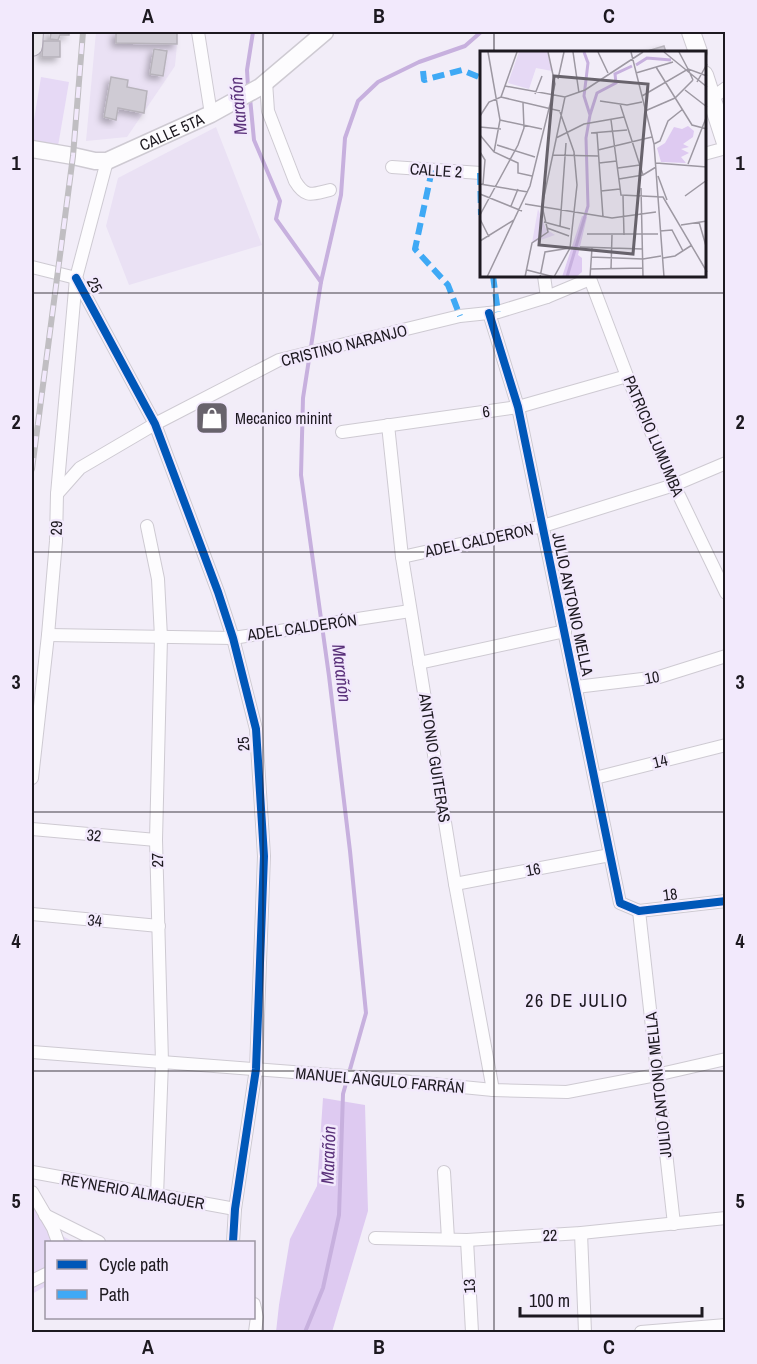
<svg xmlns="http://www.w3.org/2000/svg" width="757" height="1364" viewBox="0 0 757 1364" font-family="'Archivo Narrow',sans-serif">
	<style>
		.built { fill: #eae1f4 }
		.green { fill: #e6d9f5 }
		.forest { fill: #decaf1 }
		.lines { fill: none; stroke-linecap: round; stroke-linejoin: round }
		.stream { stroke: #c7b0de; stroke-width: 4 }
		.building { fill: #cfcbd4; stroke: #b7b3bb; stroke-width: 1.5; filter: url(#shadow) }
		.minor-casing { stroke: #cecad2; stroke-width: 14 }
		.tertiary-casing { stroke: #cecad2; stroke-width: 19 }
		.secondary-casing { stroke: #cecad2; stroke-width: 20 }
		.primary-casing { stroke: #aea7b5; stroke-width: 22 }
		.minor { stroke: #fdfcfe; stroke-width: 12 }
		.tertiary { stroke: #fdfcfe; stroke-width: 16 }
		.secondary { stroke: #fdfcfe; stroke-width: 18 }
		.primary { stroke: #ebe8ee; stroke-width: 20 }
		.rail-casing { stroke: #c0bec2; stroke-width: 6 }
		.rail { stroke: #f2e9fc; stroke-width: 4; stroke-dasharray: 11; stroke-linecap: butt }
		.quiet { stroke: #3fa9f5; stroke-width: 6; stroke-dasharray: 12 6; stroke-linecap: butt }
		.cycleway-casing { stroke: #f2e9fc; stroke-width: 11 }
		.cycleway { stroke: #0057b8; stroke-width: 8 }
		.grid { fill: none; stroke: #1d1920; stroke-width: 1.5; stroke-opacity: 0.55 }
		.labels { text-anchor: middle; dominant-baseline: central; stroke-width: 5; stroke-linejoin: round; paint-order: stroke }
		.street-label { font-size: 16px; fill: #1d1920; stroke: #f2e9fc }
		.poi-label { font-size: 16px; fill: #1d1920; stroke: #f2e9fc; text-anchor: start }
		.water-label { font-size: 18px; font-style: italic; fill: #5a317a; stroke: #f2e9fc }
		.neighbourhood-label { font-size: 18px; letter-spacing: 1.5px; fill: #1d1920; stroke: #f2e9fc }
		.inset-river { fill: none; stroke: #c7b0de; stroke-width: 3 }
		.inset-road { fill: none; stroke: #9d98a2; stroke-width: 1.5 }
		.view { fill: #68636c; fill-opacity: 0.15; stroke: #68636c; stroke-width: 3 }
		.inset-edge { fill: none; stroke: #1d1920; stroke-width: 3 }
		.neatline { fill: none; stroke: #1d1920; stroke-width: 2 }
		.grid-label { font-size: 20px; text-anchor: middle; font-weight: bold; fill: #1d1920 }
	</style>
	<defs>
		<filter id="shadow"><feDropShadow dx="-4" dy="4" stdDeviation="3" flood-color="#0004"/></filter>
	</defs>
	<rect width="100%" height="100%" fill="#f2edf8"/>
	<!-- built -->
	<g class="built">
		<polygon points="96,32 176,32 177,44 175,66 127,137 86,141"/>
		<polygon points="216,127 262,245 129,285 106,226 118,178"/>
	</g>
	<!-- green -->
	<g class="green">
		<polygon points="41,77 69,82 58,146 32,142 32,132"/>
		<polygon points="32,1198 47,1228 74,1242 46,1242 46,1286 32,1294"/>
	</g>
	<!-- forest -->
	<polygon class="forest" points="323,1098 365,1105 368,1211 332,1332 276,1332 279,1305 290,1239 317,1186"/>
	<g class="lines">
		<!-- stream -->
		<g class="stream">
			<polyline points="248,87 247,70 253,32"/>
			<polyline points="250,98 254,140 280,201 276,219 321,282 303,398 301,475 329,676 350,851 366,1013 343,1094 339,1215 323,1288 305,1332"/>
			<polyline points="321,282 341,195 345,138 358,101 378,82 419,62 465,46 481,32"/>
		</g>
	</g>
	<!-- building -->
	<g class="building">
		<polygon points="44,32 69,32 69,35 60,35 58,40 50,39 51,33"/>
		<polygon points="116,32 177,32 177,44 116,43"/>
		<polygon points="43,41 60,41 60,57 42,57"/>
		<polygon points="664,46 666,52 644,52"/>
		<polygon points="154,49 167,51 163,76 150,74"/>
		<polygon points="111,77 128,80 127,87 147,91 144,113 118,108 116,120 104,117"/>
	</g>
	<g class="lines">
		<defs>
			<g id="minor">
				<polyline points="198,32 211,114"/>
				<path d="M266,82L268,111L295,181C306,199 312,194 330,190"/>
				<polyline points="712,98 726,88"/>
				<polyline points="704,154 726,148"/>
				<polyline points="392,167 481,173"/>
				<polyline points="32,267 76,278"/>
				<polyline points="544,276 547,297"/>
				<polyline points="589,276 627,376 674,485 726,593"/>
				<polyline points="76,278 155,424 218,592 233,638 256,729 264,856 256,1069 235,1209 233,1242"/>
				<polyline points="489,313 518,407 620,903 639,911 726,901"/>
				<polyline points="388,425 402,557 455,884 493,1090"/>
				<polyline points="342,432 518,407 627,376"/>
				<polyline points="57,494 80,468 155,424 279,360 460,316 498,312 547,297 590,279"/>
				<polyline points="147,526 158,579 161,637 156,840 162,1062 157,1196"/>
				<polyline points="402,557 543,526 674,485 726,463"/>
				<polyline points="48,635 233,638 410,611"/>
				<polyline points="419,663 565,631"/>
				<polyline points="576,687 659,677 726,656"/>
				<polyline points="32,778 48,635 56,541 57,494 76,278 107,161"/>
				<polyline points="595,778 726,745"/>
				<polyline points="32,829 156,840"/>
				<polyline points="455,884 610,855"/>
				<polyline points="639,911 674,1224"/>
				<polyline points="32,914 159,926"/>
				<polyline points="32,1052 371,1078 493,1090 567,1092 656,1075 726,1059"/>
				<polyline points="32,1172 235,1209"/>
				<polyline points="444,1172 448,1239"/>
				<polyline points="32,1192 53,1228 58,1242"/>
				<polyline points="45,1215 99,1242"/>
				<polyline points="581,1233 585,1332"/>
				<polyline points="375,1238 467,1240 581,1233 726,1218"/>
				<polyline points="467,1240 472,1332"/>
				<polyline points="32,1281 46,1274"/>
				<polyline points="254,1304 257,1317 255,1332"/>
				<polyline points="641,1332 726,1325"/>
			</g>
			<g id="tertiary">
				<path id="s1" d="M32,149L73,156L95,161H107L211,114L260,87L325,32"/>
			</g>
			<g id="secondary">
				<polyline points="691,32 698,52"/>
				<polyline points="704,75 726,143"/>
			</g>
			<polyline id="primary" points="32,46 33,32"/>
		</defs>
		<!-- minor casing -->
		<use href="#minor" class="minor-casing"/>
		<!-- tertiary casing -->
		<use href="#tertiary" class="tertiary-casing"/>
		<!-- secondary casing -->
		<use href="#secondary" class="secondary-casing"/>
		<!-- primary casing -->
		<use href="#primary" class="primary-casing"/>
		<!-- minor -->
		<use href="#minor" class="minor"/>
		<!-- tertiary -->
		<use href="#tertiary" class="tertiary"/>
		<!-- secondary -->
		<use href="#secondary" class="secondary"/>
		<!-- primary -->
		<use href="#primary" class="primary"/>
		<defs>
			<polyline id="rail" points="32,469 73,156 83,32"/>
		</defs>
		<!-- rail casing -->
		<use href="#rail" class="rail-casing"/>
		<!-- rail -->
		<use href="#rail" class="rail"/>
		<!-- quiet -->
		<g class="quiet">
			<polyline points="423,71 424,80 462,70 479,77"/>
			<polyline points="432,170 415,249 448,285 460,316"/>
			<polyline points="480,173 481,215"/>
			<polyline points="493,276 498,312"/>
		</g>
		<defs>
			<g id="cycleway">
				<polyline points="76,278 155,424 218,592 233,638 256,729 264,856 256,1069 235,1209 233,1242"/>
				<polyline points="489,313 518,407 620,903 639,911 726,901"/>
			</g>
		</defs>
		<!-- cycleway casing -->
		<use href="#cycleway" class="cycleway-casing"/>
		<!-- cycleway -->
		<use href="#cycleway" class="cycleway"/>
	</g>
	<!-- grid -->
	<path class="grid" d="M263,32V1332M494,32V52M494,276V1332M32,293H726M32,552H726M32,812H726M32,1071H726"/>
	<!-- icons -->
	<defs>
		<symbol id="shop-square" viewBox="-11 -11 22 22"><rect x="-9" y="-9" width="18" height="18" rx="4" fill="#68636c" stroke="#f2e9fc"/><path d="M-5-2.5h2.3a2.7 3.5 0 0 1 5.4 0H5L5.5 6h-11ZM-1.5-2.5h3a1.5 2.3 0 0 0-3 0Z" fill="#fff"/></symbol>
	</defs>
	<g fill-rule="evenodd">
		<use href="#shop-square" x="193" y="399" width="38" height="38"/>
	</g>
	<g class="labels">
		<!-- street labels -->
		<g class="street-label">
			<text stroke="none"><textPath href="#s1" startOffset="147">CALLE 5TA</textPath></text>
			<text transform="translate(436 170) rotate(4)">CALLE 2</text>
			<text transform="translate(95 285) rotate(62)">25</text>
			<text transform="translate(344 345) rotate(-14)">CRISTINO NARANJO</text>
			<text transform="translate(486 411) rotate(-8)">6</text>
			<text transform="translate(654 436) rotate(67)">PATRICIO LUMUMBA</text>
			<text transform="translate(56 528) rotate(-89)">29</text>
			<text transform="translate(479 540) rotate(-12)">ADEL CALDERON</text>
			<text transform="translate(573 604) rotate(78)">JULIO ANTONIO MELLA</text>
			<text transform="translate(302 627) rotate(-8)">ADEL CALDERÓN</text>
			<text transform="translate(652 677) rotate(-10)">10</text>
			<text transform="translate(243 744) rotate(-94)">25</text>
			<text transform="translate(435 758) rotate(81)">ANTONIO GUITERAS</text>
			<text transform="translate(660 761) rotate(-14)">14</text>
			<text transform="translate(94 835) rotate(5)">32</text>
			<text transform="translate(157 860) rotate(-91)">27</text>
			<text transform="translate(533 869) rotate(-11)">16</text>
			<text transform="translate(670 894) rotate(-7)">18</text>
			<text transform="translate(95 920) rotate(6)">34</text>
			<text transform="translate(380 1080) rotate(5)">MANUEL ANGULO FARRÁN</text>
			<text transform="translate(658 1085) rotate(-96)">JULIO ANTONIO MELLA</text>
			<text transform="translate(133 1191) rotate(10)">REYNERIO ALMAGUER</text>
			<text transform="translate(550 1235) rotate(-3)">22</text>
			<text transform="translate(469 1286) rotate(-93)">13</text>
		</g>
		<!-- poi labels -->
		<g class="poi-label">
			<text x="235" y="418">Mecanico minint</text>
		</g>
		<!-- water labels -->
		<g class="water-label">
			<text transform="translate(238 106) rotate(-95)">Marañón</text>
			<text transform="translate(342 673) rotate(83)">Marañón</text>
			<text transform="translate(328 1155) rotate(-88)">Marañón</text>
		</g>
		<!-- neighbourhood labels -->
		<g class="neighbourhood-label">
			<text x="577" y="1000">26 DE JULIO</text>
		</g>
	</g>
	<!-- overview -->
	<g transform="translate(480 51)">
		<rect width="226" height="226" fill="#f2edf8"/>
		<path d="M39,1H67L72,20L56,17L49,38L28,32ZM58,158L66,178L75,184L52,192Z" fill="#e6d9f5"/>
		<path d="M208,75L214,80L213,86L203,93L209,96L201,98L209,102L201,106L206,112L181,111L177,97L185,92L194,76L202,78ZM102,165L107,166L98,204L102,207V221L96,226H82Z" fill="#decaf1"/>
		<path class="inset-river" d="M156,14L167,7L191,9M110,64L117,42L136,32L135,23L152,15M87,226L108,155L106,87L110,64L104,45L108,12L104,1"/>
		<path class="inset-road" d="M8,1L20,69L14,101M93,1L99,42M118,1L128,22M151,1L174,93L184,226M184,1L227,36M199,1L208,18L227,25M176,16L212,74L227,78M156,22L193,11M78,28L84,1M217,31L227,13M25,35L85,46L105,39L163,1M205,39L227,56M55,43L62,25M162,45L208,18L213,29M21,46L37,1M120,50L147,54L162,51M140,53L163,124M165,60L195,47L213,29M0,65L9,51L21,46L80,60M20,69L62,78M131,69L141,144L183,146L227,221M0,76L21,78M111,82L147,79M117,82L123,166M0,84L14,101L38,112V122L52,125M76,87L104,73L144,66M174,93L180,90L188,70L203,58M17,94L55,106M118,99L172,86M0,101L5,109L3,133M73,104L118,105M119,112L137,110M176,112L227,116M208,113L226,67M138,117L160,114M178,125L187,149M139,128L163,124L176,116M0,133L48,141M161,137L163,226M121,140L140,138M0,143L42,160M143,145L144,184M205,145L227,129M45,153L132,167L176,161M31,155L38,138M0,164L38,94L44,77L43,52M0,168L9,186M64,171L90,178M219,171L226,195M201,174L227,170M80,175L86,92M67,177L89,185M180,180L192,179L203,200M107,183H178M0,190L34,169M100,196L163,198M111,206L163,208L181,205M183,207L195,205L212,194M111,218L163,217M131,218L132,184M47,219L74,226M7,226L50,135L75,33L68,1M45,226L52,192L68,181L62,155L85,46M60,226L65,201L90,197M74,226L90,197L97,134L94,101L80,61M110,226L112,197"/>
		<path class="view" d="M74,25L168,33L153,203L59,194Z"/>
		<rect width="226" height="226" class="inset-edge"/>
	</g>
	<!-- border -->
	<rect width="757" height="1364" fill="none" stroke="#f2e9fc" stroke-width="66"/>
	<!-- legend -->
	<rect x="45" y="1241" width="210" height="78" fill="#f2e9fc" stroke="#9d96a4" stroke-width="1.5"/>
	<rect x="57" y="1260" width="30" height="9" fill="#0057b8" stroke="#9d96a4" stroke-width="1.5"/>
	<text x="99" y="1271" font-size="18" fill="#1d1920">Cycle path</text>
	<rect x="57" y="1290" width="30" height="9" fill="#3fa9f5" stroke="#9d96a4" stroke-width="1.5"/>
	<text x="99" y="1301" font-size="18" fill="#1d1920">Path</text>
	<!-- scale -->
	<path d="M520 1307v9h182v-9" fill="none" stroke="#1d1920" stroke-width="3"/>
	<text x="529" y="1307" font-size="18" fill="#1d1920" stroke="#f2e9fc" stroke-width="4.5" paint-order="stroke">100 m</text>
	<rect x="33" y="33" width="691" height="1298" class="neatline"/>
	<g class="grid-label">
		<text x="148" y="23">A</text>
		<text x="379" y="23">B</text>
		<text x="609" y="23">C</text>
		<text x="16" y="170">1</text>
		<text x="740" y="170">1</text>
		<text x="16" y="429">2</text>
		<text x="740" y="429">2</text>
		<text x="16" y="689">3</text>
		<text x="740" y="689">3</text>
		<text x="16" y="948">4</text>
		<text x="740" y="948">4</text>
		<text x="16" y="1208">5</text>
		<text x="740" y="1208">5</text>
		<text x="148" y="1354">A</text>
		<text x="379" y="1354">B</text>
		<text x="609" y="1354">C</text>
	</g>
</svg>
